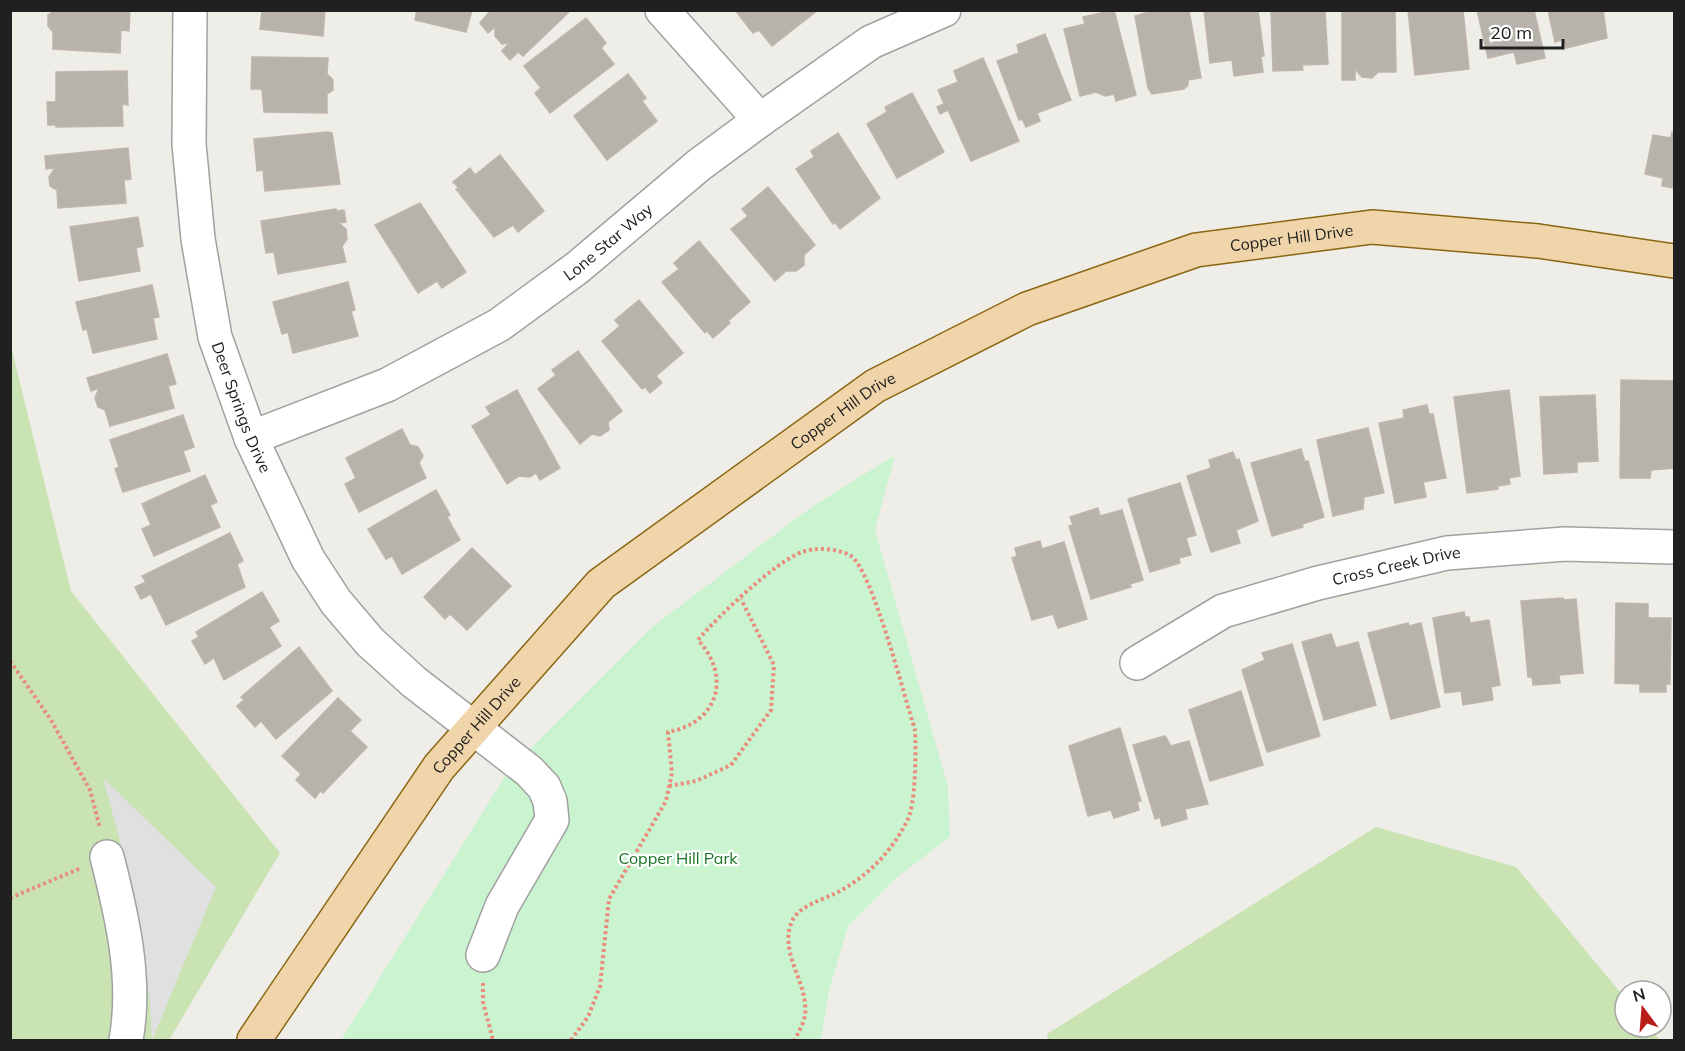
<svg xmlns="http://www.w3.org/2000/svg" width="1685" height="1051" viewBox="0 0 1685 1051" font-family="Mulish,sans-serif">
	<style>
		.grass { fill: #c9e3b3 }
		.park { fill: #caf4cf }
		.parking { fill: #e0e0e0 }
		.building { fill: #b8b2ad; stroke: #bfb5ab; stroke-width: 1.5 }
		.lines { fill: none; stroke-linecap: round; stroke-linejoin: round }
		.minor-casing { stroke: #a1a1a1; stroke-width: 36 }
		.major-casing { stroke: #8a6612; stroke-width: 36 }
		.path { stroke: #ea8c7d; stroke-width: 4; stroke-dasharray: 3 3; stroke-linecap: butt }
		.minor { stroke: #fff; stroke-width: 33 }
		.major { stroke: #f1d5aa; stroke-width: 33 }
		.labels { text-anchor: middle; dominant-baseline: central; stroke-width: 4.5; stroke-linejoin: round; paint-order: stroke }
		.street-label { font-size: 16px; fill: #202020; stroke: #fff }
		.park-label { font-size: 16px; fill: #197323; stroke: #fff }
	</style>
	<rect width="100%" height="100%" fill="#efede7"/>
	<!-- grass -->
	<g class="grass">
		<polygon points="10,342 71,591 280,853 169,1040 11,1040"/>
		<polygon points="1376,827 1516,867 1625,998 1625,1027 1649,1027 1660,1040 1048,1040 1047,1034"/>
	</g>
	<!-- park -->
	<polygon class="park" points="895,455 875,530 948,787 950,837 896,878 848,926 829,991 821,1040 341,1040 509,770 652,627 813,506"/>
	<!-- parking -->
	<polygon class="parking" points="103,778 216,887 152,1040 150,1003 133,889"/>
	<!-- building -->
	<g class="building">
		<polygon points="56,10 130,10 129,31 121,30 120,53 53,49 53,32 48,26 48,15"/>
		<polygon points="262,10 325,10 323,36 260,29"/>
		<polygon points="417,10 472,10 466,32 415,20"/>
		<polygon points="491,10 571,10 523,56 518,52 510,60 502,51 509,43 502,44 495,36 495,27 488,33 480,23"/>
		<polygon points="735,10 818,10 772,46 759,30 753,33"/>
		<polygon points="1114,10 1136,95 1116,101 1114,94 1105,96 1096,92 1080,96 1064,29 1085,24 1083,17"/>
		<polygon points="1156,10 1189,10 1201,78 1188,80 1188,85 1184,89 1152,94 1148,88 1135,16"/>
		<polygon points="1204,10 1258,10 1264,56 1261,56 1263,72 1234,76 1232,60 1210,63"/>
		<polygon points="1271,10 1325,10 1328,64 1302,65 1303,70 1273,71"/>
		<polygon points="1342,10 1395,10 1396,72 1378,72 1372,78 1362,77 1355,69 1355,80 1342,80"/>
		<polygon points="1408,10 1463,10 1469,69 1415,75"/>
		<polygon points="1477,10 1534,10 1545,58 1517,64 1514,52 1488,58"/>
		<polygon points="1548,10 1603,10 1607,38 1566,48 1564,39 1555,42"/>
		<polygon points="586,18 606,43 601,48 614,64 550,113 535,93 541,88 524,66"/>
		<polygon points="1045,34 1071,100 1037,113 1040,121 1026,127 1022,119 1019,120 997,61 1019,53 1017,45"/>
		<polygon points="252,57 328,58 327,74 333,80 333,90 327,94 327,113 264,112 262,89 251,89"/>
		<polygon points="983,58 1019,141 971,161 948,110 940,114 937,107 944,104 938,90 958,82 954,71"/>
		<polygon points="127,71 128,105 122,104 123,126 56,127 56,125 48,125 47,102 56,102 56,72"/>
		<polygon points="628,74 646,98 642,101 657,121 607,160 574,116"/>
		<polygon points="912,93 944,152 897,178 867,124 887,112 885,107"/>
		<polygon points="327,132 332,133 340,184 265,191 263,170 257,171 254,139"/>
		<polygon points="1672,132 1674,133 1674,188 1662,186 1663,178 1645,174 1653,135 1671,138"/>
		<polygon points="838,133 880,198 840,229 835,222 833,224 796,169 814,157 811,151"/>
		<polygon points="128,148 131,179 124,180 126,203 58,208 57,190 50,186 49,177 55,168 46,169 45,156"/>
		<polygon points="500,155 544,211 518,232 513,225 494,237 456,189 459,188 453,182 470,168 475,175"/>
		<polygon points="768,187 815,245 804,255 804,265 796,271 786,271 775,281 731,229 748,216 742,209"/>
		<polygon points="420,203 466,272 442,288 437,281 418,293 375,225"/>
		<polygon points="336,209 336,211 344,210 346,222 339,223 346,229 347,239 342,246 346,262 278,274 274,252 266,253 261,221"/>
		<polygon points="138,217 143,246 136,248 140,271 79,281 70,227"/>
		<polygon points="699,241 750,302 728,321 730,323 713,338 707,331 705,333 662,282 679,269 674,263"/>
		<polygon points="348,282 355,310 351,311 358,336 293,353 288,332 282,334 273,302"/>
		<polygon points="152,285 159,317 153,318 157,339 93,353 87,329 83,330 76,302"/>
		<polygon points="639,300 683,353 656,376 662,383 650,393 645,387 642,389 602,341 620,326 615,320"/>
		<polygon points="578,351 622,411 608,422 609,430 600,436 592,434 580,444 538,389 556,375 552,370"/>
		<polygon points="167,354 176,384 168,386 174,408 110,426 105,410 98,407 95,398 99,388 91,391 87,378"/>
		<polygon points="1621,380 1674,381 1674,468 1651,470 1650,478 1620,478"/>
		<polygon points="517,390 560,468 540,480 536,473 530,477 519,476 507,484 472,426 491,415 486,407"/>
		<polygon points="1509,390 1520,476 1509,478 1510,484 1497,486 1498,489 1467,493 1454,397"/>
		<polygon points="1595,395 1598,461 1577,462 1577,472 1544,474 1540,397"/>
		<polygon points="1427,405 1429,414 1433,414 1446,478 1423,482 1426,497 1395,503 1379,423 1404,418 1403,410"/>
		<polygon points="183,415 194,447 183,451 190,471 123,492 115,469 119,467 110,440"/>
		<polygon points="1368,428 1384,493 1364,497 1363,509 1333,516 1317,440"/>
		<polygon points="402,429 410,445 418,447 423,456 419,463 426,478 359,512 345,484 356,478 346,458"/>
		<polygon points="1301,449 1305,462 1308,461 1324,517 1302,524 1303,527 1272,536 1251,463"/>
		<polygon points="1233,452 1236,460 1239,459 1258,521 1236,530 1240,543 1211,552 1187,476 1211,468 1209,460"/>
		<polygon points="205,475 217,502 210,505 220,527 154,556 142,529 151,525 142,504"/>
		<polygon points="1180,483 1196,535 1186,538 1191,555 1179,558 1180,563 1150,572 1128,499"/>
		<polygon points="436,490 450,515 447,517 460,540 402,574 392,556 386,559 368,529"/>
		<polygon points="1098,508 1100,516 1122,510 1143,580 1130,584 1131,587 1091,599 1069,526 1073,525 1070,517"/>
		<polygon points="230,533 243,561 237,564 245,587 166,625 151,594 141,599 135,587 146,582 142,576"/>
		<polygon points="1040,541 1042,549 1064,542 1087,619 1058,628 1053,614 1032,620 1012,558 1017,556 1015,548"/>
		<polygon points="472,548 511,586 467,630 450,614 445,619 424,597"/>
		<polygon points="262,592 279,621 269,627 281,646 224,680 214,658 205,664 192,641 199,637 196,632"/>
		<polygon points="1563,598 1563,600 1576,599 1583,673 1559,675 1560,683 1533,685 1532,677 1528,677 1521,601"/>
		<polygon points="1616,603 1648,604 1648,618 1671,618 1670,684 1666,684 1666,692 1640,692 1640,684 1615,683"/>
		<polygon points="1464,612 1465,617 1469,617 1470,623 1489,620 1500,685 1491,687 1493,700 1463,705 1461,691 1445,693 1433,618"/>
		<polygon points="1408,623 1409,626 1421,623 1440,707 1391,719 1368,633"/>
		<polygon points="1331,634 1336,648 1358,642 1376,705 1324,720 1302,642"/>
		<polygon points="1292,644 1320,736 1267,752 1242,670 1265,660 1262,653"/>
		<polygon points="299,647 332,691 276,739 261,721 255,727 237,706 244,700 241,697"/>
		<polygon points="1241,691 1263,765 1210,781 1189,710"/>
		<polygon points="338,698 361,720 350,731 367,747 323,793 320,791 315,798 296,780 301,774 282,756"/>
		<polygon points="1120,728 1141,801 1137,802 1139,810 1114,818 1111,810 1088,816 1069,746"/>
		<polygon points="1165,736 1171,746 1189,741 1208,804 1185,809 1187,819 1162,826 1160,817 1155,819 1133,745"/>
	</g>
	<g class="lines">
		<defs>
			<g id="minor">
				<path id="s1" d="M190,10L189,144L198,239L215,337L251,438L308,559L336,602L370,642L414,682L529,771L544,787L550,801L552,820L502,906L483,955"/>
				<polyline points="662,10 760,120"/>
				<path id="s2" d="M251,438L387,385L499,325L577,268L699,165L760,120L871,42L944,10"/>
				<path id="s3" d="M1137,663L1223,611L1318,583L1447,553L1565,544L1674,547"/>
				<path d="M107,857C122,916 137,979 126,1040"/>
			</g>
			<g id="major">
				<path id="s4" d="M254,1040L439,767L601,584L875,386L1027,309L1196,250L1372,227L1538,241L1674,261"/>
			</g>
		</defs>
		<!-- minor casing -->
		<use href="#minor" class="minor-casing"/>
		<!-- major casing -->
		<use href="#major" class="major-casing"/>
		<!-- path -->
		<g class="path">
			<polyline points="10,661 51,720 90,790 100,828"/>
			<polyline points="669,786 696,781 731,765 771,710 774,665 741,599"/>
			<polyline points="10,898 81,868"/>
			<polyline points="483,983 483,1002 493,1040"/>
			<path d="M571,1040L588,1017L600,986L609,899L666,801L672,773L668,732C718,723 732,677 698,640C717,617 775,562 802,552C815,547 838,548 851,556C872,570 905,699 915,730C916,749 916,806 907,821C891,853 865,879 834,894C821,900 798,907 792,921C778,953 809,983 805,1015C804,1023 798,1033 795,1040"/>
		</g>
		<!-- minor -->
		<use href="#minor" class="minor"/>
		<!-- major -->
		<use href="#major" class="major"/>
	</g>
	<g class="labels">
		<!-- street labels -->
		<g class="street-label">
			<text stroke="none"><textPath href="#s4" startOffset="1358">Copper Hill Drive</textPath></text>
			<text stroke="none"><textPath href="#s2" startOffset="410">Lone Star Way</textPath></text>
			<text stroke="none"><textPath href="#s1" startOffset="404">Deer Springs Drive</textPath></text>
			<text stroke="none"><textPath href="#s4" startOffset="872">Copper Hill Drive</textPath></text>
			<text stroke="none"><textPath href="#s3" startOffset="280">Cross Creek Drive</textPath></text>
			<text stroke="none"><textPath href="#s4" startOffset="386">Copper Hill Drive</textPath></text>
		</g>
		<!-- park labels -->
		<g class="park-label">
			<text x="678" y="858">Copper Hill Park</text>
		</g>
	</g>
	<!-- border -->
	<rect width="1685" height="1051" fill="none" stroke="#202020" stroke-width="24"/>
	<!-- north arrow -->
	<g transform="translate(1643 1009) rotate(344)"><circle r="28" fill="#ffffff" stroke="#a6a6a6" stroke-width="1.5"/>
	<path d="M0-4.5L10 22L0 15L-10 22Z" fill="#b81d17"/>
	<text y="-9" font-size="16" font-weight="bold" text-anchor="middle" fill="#202020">N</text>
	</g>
	<!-- scale -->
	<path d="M1481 39v9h82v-9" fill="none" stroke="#202020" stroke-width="3"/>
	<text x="1490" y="39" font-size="18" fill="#202020" stroke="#ffffff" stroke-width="4.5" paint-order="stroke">20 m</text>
</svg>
